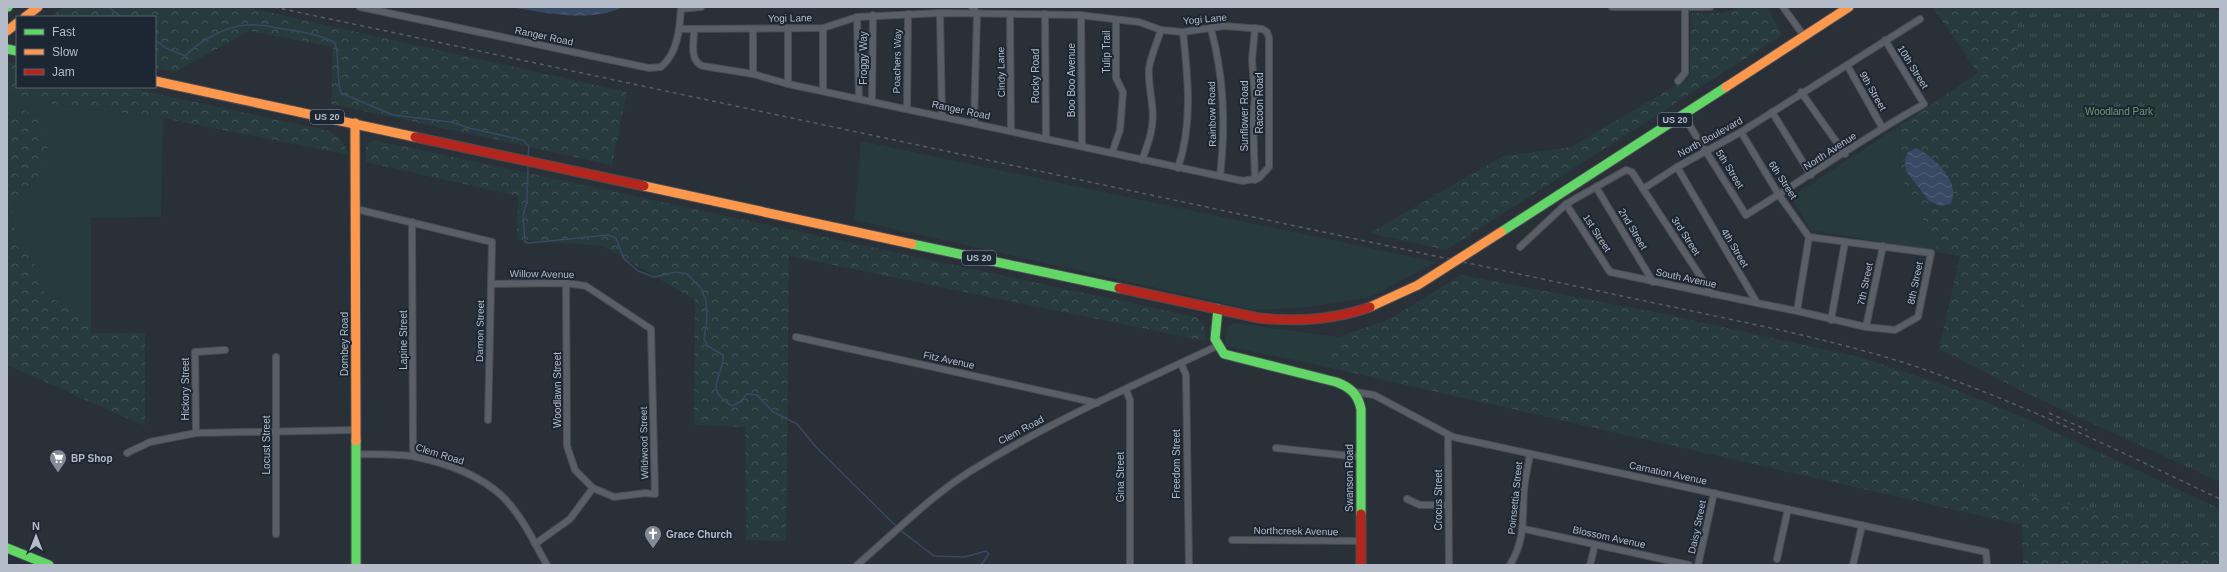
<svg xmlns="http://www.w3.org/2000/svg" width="2227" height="572" viewBox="0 0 2227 572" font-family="Helvetica,sans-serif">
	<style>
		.green { fill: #273a3e }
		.forest { fill: url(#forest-crowns) }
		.park { fill: url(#park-tufts) }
		.water { fill: url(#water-waves) }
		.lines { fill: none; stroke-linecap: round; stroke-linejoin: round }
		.stream { stroke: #384963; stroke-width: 1.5 }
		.street-casing { stroke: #484c53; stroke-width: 8 }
		.fast-casing { stroke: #484c53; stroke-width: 11 }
		.slow-casing { stroke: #484c53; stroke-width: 11 }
		.jam-casing { stroke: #484c53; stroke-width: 11 }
		.street { stroke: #5a5e66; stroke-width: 6 }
		.fast { stroke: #63d668; stroke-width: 9 }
		.slow { stroke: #ff974d; stroke-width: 9 }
		.jam { stroke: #b3261e; stroke-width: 9 }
		.rail { stroke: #595d64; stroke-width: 1.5; stroke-dasharray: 4 4; stroke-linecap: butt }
		.slow-bridge-casing { stroke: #484c55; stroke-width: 11; stroke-linecap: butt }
		.slow-bridge { stroke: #ff974d; stroke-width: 9 }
		.labels { text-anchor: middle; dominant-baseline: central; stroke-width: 4; stroke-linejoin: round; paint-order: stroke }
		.shield { fill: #1d2633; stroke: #878f9c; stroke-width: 1 }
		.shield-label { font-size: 9px; font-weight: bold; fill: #b4bcc9 }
		.street-label { font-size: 10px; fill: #b4bcc9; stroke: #1d2633 }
		.park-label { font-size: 10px; fill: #6b9a76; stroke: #1d2633 }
		.poi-label { font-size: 10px; font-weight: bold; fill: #b4bcc9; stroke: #1d2633; text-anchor: start }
	</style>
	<defs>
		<pattern id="forest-crowns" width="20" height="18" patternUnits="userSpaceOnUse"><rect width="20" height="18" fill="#273a3e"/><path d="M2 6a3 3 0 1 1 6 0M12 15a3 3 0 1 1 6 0" fill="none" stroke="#445559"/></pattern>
		<pattern id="park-tufts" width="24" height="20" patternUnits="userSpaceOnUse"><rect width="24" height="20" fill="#273a3e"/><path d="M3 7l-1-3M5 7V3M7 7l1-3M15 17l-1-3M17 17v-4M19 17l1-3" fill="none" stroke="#445559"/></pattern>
		<pattern id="water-waves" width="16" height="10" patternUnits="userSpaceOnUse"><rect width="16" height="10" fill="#384963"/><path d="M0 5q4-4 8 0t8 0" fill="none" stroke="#526178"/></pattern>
	</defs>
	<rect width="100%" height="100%" fill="#2a3038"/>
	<!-- green -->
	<g class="green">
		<polygon points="7,93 36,102 163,118 161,217 91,218 91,318 61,304 42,290 30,247 19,237 10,219 19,194 40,174 36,116 7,104"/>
		<polygon points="1899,126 1900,174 1939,252 1810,230 1791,197"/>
		<polygon points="861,141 1436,262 1370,297 1310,307 1254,310 854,220"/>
		<polygon points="1234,323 1339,337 1327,367 1225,346 1226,328"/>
	</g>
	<!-- forest -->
	<g class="forest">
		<polygon points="63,7 245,7 627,92 612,165 331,104 333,47 249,31 175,72 155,68 155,17 51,17"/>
		<polygon points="1740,7 1768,8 1782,35 1446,250 1370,233 1503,156 1571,147 1689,78 1692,13 1723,13"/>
		<polygon points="1933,7 2220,10 2152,450 2022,391 1939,349 1960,256 1939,252 1900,174 1899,126 1978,73"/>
		<polygon points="7,61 17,64 17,87 126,87 329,131 341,139 349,155 163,118 36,102 7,93"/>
		<polygon points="7,104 36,116 48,146 40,174 19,194 10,219 19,237 30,247 42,290 61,304 91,318 91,333 145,333 145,426 7,365"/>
		<polygon points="374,140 1196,317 1204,325 1205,341 789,256 786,541 746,540 745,427 694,425 695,300 603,246 517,239 518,196 366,162 366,145"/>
		<polygon points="1461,275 1664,314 1863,358 1944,385 2022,417 2147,475 2128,517 2220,537 2220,565 2023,565 2022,525 1327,367 1339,337 1390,319"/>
	</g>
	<!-- park -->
	<g class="park">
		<polygon points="2017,10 2220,10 2220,482 2022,391"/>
		<polygon points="2022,417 2220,509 2220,537 2022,494"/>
	</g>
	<!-- water -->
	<g class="water">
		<path d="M511,7H623C590,23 546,13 511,7Z"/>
		<path d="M1916,148C1931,155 1952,174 1953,191C1954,195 1952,200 1951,204L1940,206L1929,201L1906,171L1905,159L1908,152Z"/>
	</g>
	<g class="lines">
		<!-- stream -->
		<g class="stream">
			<polyline points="108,7 122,17"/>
			<path d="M155,40L166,48L185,56C203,38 231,23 257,25C268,25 280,29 291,30C306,33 322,35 335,43C340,60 336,76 341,93L393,115L451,122L469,128L523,140L529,146L528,157"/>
			<path d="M528,165L527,201L523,216L525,242L529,243L608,235L616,238L624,259L638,271L654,277L676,272L687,274L701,288L706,301L707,319L704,339L708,346L723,355C725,378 701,387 732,406L741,401L747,394L757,395L773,412L797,424L816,447L897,527"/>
			<polyline points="900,530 934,556 965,557 986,551 989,554 981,565"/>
		</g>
		<defs>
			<g id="street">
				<path d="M360,7L649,68L661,67C678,53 680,27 681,7"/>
				<polyline points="972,7 977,13 974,123"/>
				<polyline points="1612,7 1710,7"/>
				<polyline points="1783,7 1804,36"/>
				<polyline points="681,9 701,7"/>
				<polyline points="940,13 942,116"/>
				<polyline points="1010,14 1011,130"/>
				<polyline points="1045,14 1046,138"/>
				<polyline points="1081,15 1082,146"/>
				<polyline points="857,17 859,99"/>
				<polyline points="788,28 788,84"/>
				<path d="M680,29L823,28L857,17L940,13L1079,15L1139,22L1161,30L1183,32L1224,26L1262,29L1267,32L1269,38V167L1259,178L1243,181L788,84L753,74L703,66C689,61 694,42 694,30"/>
				<path d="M1211,29C1224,77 1226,126 1220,176"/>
				<polyline points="1847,65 1882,127"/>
				<polyline points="753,74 753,29"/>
				<polyline points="1678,81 1685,73 1685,7"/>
				<polyline points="823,91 823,28"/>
				<polyline points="1801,92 1845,154"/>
				<polyline points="872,102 873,15"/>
				<polyline points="907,109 908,14"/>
				<polyline points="1772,112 1811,175"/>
				<path d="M1683,115L1746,215C1806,178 1863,138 1924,104L1885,40"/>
				<polyline points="1741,132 1779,195 1809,237"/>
				<polyline points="1112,153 1120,130 1123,92 1116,78 1116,20"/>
				<path d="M1142,160C1149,142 1155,125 1152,105C1151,93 1148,82 1149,68C1151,56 1157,42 1161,30"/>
				<polyline points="1677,167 1757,303 1797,311"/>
				<path d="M1178,168C1193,123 1188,78 1183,32"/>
				<polyline points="1255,180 1253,119 1255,98 1252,60 1255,28"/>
				<polyline points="1596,187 1653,282"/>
				<polyline points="1643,189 1712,294"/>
				<polyline points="1566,204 1610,272 1757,303"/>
				<polyline points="356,209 492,242 488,420"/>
				<polyline points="412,222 413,449 415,456"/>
				<polygon points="1809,237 1931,253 1918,317 1895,330 1866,327 1797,311"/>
				<polyline points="1520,247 1566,204 1626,170 1632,172 1643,189 1677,167 1741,132 1920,19"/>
				<polyline points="491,284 566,283 586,286 651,329 655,494 645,493 614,497 593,488 575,470 567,446 566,283"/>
				<polyline points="1831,320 1845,242"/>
				<polyline points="1866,327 1883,246"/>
				<polyline points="796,337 1097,403"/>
				<polyline points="1181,363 1186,375 1189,565"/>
				<polyline points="1126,390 1130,400 1130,565"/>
				<polyline points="1355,392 1374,395 1453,437 1986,552 1987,565"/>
				<polyline points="196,433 195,352 225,350"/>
				<polyline points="1448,436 1449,565"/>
				<polyline points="1276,448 1360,457"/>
				<polyline points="127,453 150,442 196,433 355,430"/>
				<path d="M355,454C374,455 397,453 416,457C446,463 479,475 502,496C521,514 534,542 547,565"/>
				<polyline points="1407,499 1420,505 1448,505"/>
				<polyline points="1524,529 1689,565"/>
				<polyline points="276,534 276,357"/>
				<polyline points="1232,540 1361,541"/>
				<polyline points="535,544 570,519 593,488"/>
				<polyline points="1777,559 1788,509"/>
				<path d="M857,565C896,532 934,492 979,466C1054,420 1137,384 1217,346"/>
				<path d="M1510,565C1526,538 1522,519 1524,490C1525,478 1528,466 1530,454"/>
				<polyline points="1590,565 1595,545"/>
				<polyline points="1698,565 1714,493"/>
				<polyline points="1853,565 1862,525"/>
			</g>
			<g id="fast">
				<polyline points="7,7 8,7"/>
				<polyline points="7,49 17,51"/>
				<polyline points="1501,232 1726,87"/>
				<polyline points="912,244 1119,288"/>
				<path d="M1218,309L1215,339L1224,354L1336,382C1350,387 1358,394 1361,409V514"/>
				<polyline points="356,441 356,565"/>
				<polyline points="7,548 49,565"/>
			</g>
			<g id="slow">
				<polyline points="25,17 38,7"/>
				<polyline points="7,31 17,23"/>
				<polyline points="155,81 415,137"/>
				<polyline points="1726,87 1849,7"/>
				<polyline points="355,123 356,441"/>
				<polyline points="644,186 912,244"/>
				<polyline points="1370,307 1418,285"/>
			</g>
			<g id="jam">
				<polyline points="415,137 644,186"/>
				<path d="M1119,288L1259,318C1297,322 1334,320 1370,307"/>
				<polyline points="1361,514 1361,565"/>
			</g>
		</defs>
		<!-- street casing -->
		<use href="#street" class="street-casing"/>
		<!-- fast casing -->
		<use href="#fast" class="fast-casing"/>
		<!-- slow casing -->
		<use href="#slow" class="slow-casing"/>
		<!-- jam casing -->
		<use href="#jam" class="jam-casing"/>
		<!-- street -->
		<use href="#street" class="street"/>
		<!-- fast -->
		<use href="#fast" class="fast"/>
		<!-- slow -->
		<use href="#slow" class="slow"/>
		<!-- jam -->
		<use href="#jam" class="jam"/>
		<!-- rail -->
		<g class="rail">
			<path d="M274,7L1785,331C1839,344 1893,357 1945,377C2039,411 2129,456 2220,499"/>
			<polyline points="2049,413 2087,430"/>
		</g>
		<defs>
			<polyline id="slow-bridge" points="1418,285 1501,232"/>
		</defs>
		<!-- slow-bridge casing -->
		<use href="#slow-bridge" class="slow-bridge-casing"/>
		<!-- slow-bridge -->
		<use href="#slow-bridge" class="slow-bridge"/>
	</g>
	<!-- icons -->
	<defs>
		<symbol id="supermarket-pin" viewBox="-11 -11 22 30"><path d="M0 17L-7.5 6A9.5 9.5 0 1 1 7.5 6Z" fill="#848b96" stroke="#1d2633"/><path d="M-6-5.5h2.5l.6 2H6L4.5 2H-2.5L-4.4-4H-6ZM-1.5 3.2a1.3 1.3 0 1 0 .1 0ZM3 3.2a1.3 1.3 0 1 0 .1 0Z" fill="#fff"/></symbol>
		<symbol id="church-pin" viewBox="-11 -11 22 30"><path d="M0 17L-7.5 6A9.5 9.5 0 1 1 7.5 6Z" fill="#848b96" stroke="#1d2633"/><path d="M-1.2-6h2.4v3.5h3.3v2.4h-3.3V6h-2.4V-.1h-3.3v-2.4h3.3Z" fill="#fff"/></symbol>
	</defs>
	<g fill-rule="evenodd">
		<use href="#supermarket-pin" x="48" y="448" width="20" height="27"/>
		<use href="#church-pin" x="643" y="524" width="20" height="27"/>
	</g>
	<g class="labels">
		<!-- shield labels -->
		<g class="shield">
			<rect x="310" y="110" width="34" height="14" rx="3"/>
			<rect x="1658" y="113" width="34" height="14" rx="3"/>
			<rect x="962" y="251" width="34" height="14" rx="3"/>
		</g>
		<g class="shield-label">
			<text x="327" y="117">US 20</text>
			<text x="1675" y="120">US 20</text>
			<text x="979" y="258">US 20</text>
		</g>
		<!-- street labels -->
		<g class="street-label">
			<text transform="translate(790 18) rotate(-1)">Yogi Lane</text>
			<text transform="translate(1205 19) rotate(-5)">Yogi Lane</text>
			<text transform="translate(544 36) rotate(12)">Ranger Road</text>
			<text transform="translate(1106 52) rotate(-90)">Tulip Trail</text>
			<text transform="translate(863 58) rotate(-90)">Froggy Way</text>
			<text transform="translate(897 61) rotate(-89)">Poachers Way</text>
			<text transform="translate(1913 67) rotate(58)">10th Street</text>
			<text transform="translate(1001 72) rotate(-91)">Cindy Lane</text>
			<text transform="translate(1035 76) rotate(-90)">Rocky Road</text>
			<text transform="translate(1071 80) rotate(-90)">Boo Boo Avenue</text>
			<text transform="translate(1873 91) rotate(60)">9th Street</text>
			<text transform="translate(1259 103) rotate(-90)">Racoon Road</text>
			<text transform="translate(961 110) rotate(12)">Ranger Road</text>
			<text transform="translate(1212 114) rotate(-91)">Rainbow Road</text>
			<text transform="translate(1244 116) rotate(-90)">Sunflower Road</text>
			<text transform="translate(1710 137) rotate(-29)">North Boulevard</text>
			<text transform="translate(1830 151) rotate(-33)">North Avenue</text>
			<text transform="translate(1730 169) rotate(58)">5th Street</text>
			<text transform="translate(1783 180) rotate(57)">6th Street</text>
			<text transform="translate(1633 229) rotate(59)">2nd Street</text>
			<text transform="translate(1597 233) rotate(57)">1st Street</text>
			<text transform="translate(1686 236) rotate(57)">3rd Street</text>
			<text transform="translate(1735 248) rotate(59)">4th Street</text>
			<text transform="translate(542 274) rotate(1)">Willow Avenue</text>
			<text transform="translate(1686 278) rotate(12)">South Avenue</text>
			<text transform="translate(1915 283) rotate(-78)">8th Street</text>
			<text transform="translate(1865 284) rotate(-78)">7th Street</text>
			<text transform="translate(480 331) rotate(-89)">Damon Street</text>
			<text transform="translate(403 340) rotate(-90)">Lapine Street</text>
			<text transform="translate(344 344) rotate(-90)">Dombey Road</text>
			<text transform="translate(949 360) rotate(12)">Fitz Avenue</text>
			<text transform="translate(185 389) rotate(-90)">Hickory Street</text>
			<text transform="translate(557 390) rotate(-90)">Woodlawn Street</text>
			<text transform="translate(1021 430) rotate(-28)">Clem Road</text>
			<text transform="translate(644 443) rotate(-91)">Wildwood Street</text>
			<text transform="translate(266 445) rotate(-90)">Locust Street</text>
			<text transform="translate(440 454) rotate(17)">Clem Road</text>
			<text transform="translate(1176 464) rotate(-90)">Freedom Street</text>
			<text transform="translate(1668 473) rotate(12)">Carnation Avenue</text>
			<text transform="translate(1120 477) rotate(-90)">Gina Street</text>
			<text transform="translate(1349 478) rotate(-90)">Swanson Road</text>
			<text transform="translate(1515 498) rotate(-84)">Poinsettia Street</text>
			<text transform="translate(1438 500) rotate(-90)">Crocus Street</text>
			<text transform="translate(1697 527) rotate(-78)">Daisy Street</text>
			<text transform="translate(1296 531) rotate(1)">Northcreek Avenue</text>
			<text transform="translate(1609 537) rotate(12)">Blossom Avenue</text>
		</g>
		<!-- park labels -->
		<g class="park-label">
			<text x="2119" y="111">Woodland Park</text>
		</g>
		<!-- poi labels -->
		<g class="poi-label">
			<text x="71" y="458">BP Shop</text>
			<text x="666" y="534">Grace Church</text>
		</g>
	</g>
	<!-- border -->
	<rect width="2227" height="572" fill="none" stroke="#b4bcc9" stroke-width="16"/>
	<!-- legend -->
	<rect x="16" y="16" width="140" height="72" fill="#1d2633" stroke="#59626f"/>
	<rect x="24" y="29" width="20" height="6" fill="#63d668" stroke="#59626f"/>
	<text x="52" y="36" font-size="12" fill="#b4bcc9">Fast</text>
	<rect x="24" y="49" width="20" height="6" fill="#ff974d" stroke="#59626f"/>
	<text x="52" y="56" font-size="12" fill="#b4bcc9">Slow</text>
	<rect x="24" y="69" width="20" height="6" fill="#b3261e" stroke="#59626f"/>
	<text x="52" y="76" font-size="12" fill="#b4bcc9">Jam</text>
	<!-- north arrow -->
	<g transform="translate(36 536)" stroke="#1d2633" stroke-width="3" paint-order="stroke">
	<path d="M0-3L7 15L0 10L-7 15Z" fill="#b4bcc9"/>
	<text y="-6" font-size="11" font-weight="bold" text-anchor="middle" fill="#b4bcc9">N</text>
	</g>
</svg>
